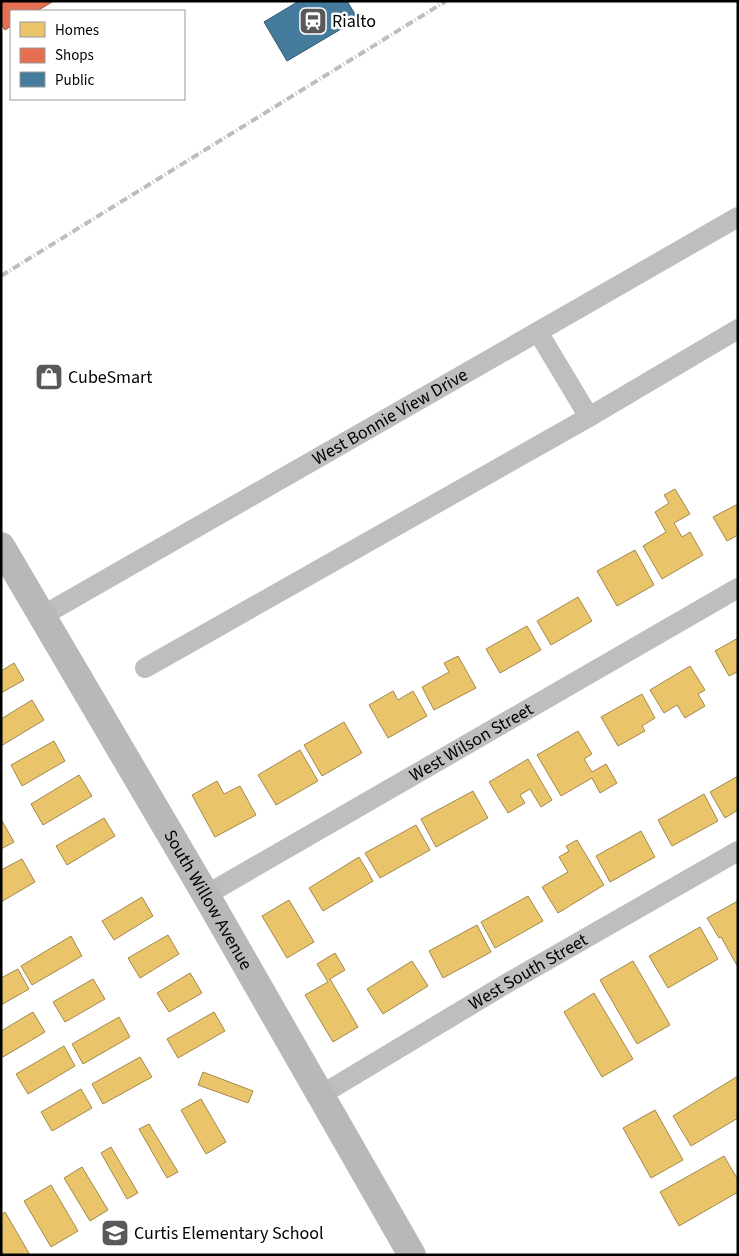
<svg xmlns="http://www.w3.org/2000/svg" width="739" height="1256" viewBox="0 0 739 1256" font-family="'Source Sans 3',sans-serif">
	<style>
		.homes { fill: #e9c46a; stroke: #a3894a }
		.shops { fill: #e76f51; stroke: #a24e39 }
		.public { fill: #457b9d; stroke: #30566e }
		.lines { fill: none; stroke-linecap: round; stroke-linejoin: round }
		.street { stroke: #bebebe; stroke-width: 20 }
		.secondary { stroke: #b8b8b8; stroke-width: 28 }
		.rail { stroke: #bebebe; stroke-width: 4; stroke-dasharray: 8 2.5 1 2.5; stroke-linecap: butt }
		.labels { text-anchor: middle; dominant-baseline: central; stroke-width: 5; stroke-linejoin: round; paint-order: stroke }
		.poi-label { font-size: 18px; fill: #000; stroke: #fff; text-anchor: start }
		.street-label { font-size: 18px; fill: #000; stroke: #fff }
	</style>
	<rect width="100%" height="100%" fill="#fff"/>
	<!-- homes -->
	<g class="homes">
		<polygon points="675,489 690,514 674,523 682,537 690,532 703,555 662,579 643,546 666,532 655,512 669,503 664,495"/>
		<polygon points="738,504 738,535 727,541 713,517"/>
		<polygon points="635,550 654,585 617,606 597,571"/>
		<polygon points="578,597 592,621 551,645 537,621"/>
		<polygon points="527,626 541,650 500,673 486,649"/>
		<polygon points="738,638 738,674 737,672 729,676 715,651"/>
		<polygon points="458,656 476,688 434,710 422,687 449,672 444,663"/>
		<polygon points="14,663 24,680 1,693 1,671"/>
		<polygon points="690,666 705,690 698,694 705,706 685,718 677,705 664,713 650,690"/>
		<polygon points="393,691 398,700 413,691 427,716 388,738 369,705"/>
		<polygon points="642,694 655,718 642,726 645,731 618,746 601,717"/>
		<polygon points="32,700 44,720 1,746 1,719"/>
		<polygon points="344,722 362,753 322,776 304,745"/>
		<polygon points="578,731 592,754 584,759 592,772 606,764 617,783 600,793 592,778 561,796 537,755"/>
		<polygon points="54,741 65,761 22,786 11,765"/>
		<polygon points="300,750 318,781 276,805 258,775"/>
		<polygon points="528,759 552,800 541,807 530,789 520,795 525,803 508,813 489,782"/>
		<polygon points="79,775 92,796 43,825 31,804"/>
		<polygon points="738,776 738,810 725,818 710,792"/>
		<polygon points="217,781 224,794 240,786 256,815 215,837 192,795"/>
		<polygon points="473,791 488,818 436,847 421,819"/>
		<polygon points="704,794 718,821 672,846 658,820"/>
		<polygon points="104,818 115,836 67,865 56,846"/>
		<polygon points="1,819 14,842 1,849"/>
		<polygon points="416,825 430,850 380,878 365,853"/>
		<polygon points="641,831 655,857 610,882 596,856"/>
		<polygon points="577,840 604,885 558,913 542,887 568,872 559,857 569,851 566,846"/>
		<polygon points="359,857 373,881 323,911 309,888"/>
		<polygon points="22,859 35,882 1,902 1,870"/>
		<polygon points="528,896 543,921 495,948 481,922"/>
		<polygon points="142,897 153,916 114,940 102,921"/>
		<polygon points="289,900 314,942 287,958 262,916"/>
		<polygon points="738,901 738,967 721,937 719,938 707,918"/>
		<polygon points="477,925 491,952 443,978 429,951"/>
		<polygon points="700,927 718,959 668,988 649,956"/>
		<polygon points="168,935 179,954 140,978 128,958"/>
		<polygon points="71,936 82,956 32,985 21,966"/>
		<polygon points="335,953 345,970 330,979 358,1027 333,1042 305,995 328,982 317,964"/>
		<polygon points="412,961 428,986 383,1014 367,989"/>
		<polygon points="633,961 670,1025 637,1044 600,980"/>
		<polygon points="18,969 29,989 1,1005 1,978"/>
		<polygon points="190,973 202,993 169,1012 157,993"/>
		<polygon points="93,979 105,999 65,1022 53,1002"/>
		<polygon points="594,993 633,1059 602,1077 564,1012"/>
		<polygon points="33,1012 45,1032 3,1057 1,1054 1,1031"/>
		<polygon points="214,1012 225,1031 178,1058 167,1039"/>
		<polygon points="119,1017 130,1037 83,1064 72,1044"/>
		<polygon points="64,1046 75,1066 28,1094 16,1074"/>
		<polygon points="140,1057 152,1077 103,1104 92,1084"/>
		<polygon points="203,1072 253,1091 248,1103 198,1085"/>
		<polygon points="738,1076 738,1118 691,1146 673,1116"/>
		<polygon points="81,1089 92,1108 52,1131 41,1112"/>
		<polygon points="201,1099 226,1142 206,1154 181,1110"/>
		<polygon points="655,1110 683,1160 651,1178 623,1128"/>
		<polygon points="149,1124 178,1172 167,1178 139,1129"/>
		<polygon points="111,1147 138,1193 127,1199 101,1153"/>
		<polygon points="724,1156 738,1180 738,1192 679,1226 660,1192"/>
		<polygon points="82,1167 108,1210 90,1221 64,1178"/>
		<polygon points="51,1185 78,1231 51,1247 24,1201"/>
		<polygon points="5,1212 30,1255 4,1255 1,1251 1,1215"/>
	</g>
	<!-- shops -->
	<polygon class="shops" points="1,1 52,1 52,2 37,11 11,11 11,26 5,30 1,24"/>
	<!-- public -->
	<polygon class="public" points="299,1 347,1 358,19 287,61 264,22"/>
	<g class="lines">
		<!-- street -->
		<g class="street">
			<polyline points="538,332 589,417"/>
			<path id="s1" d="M42,616L738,217"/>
			<polyline points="145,668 589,417 738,329"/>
			<path id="s2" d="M206,895L738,588"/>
			<path id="s3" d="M321,1095L504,985L738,851"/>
		</g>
		<!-- secondary -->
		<path class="secondary" id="s4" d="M1,546L206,895L412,1255"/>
		<!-- rail -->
		<polyline class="rail" points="1,276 446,1"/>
	</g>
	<!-- icons -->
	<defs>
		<symbol id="station-square" viewBox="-11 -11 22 22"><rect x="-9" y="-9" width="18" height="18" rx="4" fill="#595959" stroke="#fff"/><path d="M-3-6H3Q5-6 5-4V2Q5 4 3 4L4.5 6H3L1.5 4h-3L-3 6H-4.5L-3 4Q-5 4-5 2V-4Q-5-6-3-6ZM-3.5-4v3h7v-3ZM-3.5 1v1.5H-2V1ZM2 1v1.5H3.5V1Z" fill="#fff"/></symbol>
		<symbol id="shop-square" viewBox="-11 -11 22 22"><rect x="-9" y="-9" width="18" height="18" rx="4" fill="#595959" stroke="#fff"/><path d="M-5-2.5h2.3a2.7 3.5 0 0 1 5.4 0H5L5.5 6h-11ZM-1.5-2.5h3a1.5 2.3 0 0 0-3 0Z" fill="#fff"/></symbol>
		<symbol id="school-square" viewBox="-11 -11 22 22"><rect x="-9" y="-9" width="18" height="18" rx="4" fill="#595959" stroke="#fff"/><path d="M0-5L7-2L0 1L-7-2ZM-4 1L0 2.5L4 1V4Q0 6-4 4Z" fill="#fff"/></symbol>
	</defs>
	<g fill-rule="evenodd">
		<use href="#station-square" x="297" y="5" width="32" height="32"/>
		<use href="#shop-square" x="33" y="361" width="32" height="32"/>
		<use href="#school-square" x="99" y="1217" width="32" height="32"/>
	</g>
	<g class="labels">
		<!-- poi labels -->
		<g class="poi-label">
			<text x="332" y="21">Rialto</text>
			<text x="68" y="377">CubeSmart</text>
			<text x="134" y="1233">Curtis Elementary School</text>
		</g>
		<!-- street labels -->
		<g class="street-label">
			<text stroke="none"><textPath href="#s1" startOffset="401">West Bonnie View Drive</textPath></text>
			<text stroke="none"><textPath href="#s2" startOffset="306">West Wilson Street</textPath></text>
			<text stroke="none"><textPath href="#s4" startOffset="410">South Willow Avenue</textPath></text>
			<text stroke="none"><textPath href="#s3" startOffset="241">West South Street</textPath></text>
		</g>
	</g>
	<!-- border -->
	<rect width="739" height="1256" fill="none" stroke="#000000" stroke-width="5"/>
	<!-- legend -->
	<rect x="10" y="10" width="175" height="90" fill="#ffffff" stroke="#999999"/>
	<rect x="20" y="22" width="25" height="15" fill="#e9c46a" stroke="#999999"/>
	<text x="55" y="35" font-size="15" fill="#000000">Homes</text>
	<rect x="20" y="48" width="25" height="15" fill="#e76f51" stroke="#999999"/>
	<text x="55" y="60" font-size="15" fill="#000000">Shops</text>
	<rect x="20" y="72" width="25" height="15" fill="#457b9d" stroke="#999999"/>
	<text x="55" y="85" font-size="15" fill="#000000">Public</text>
</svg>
